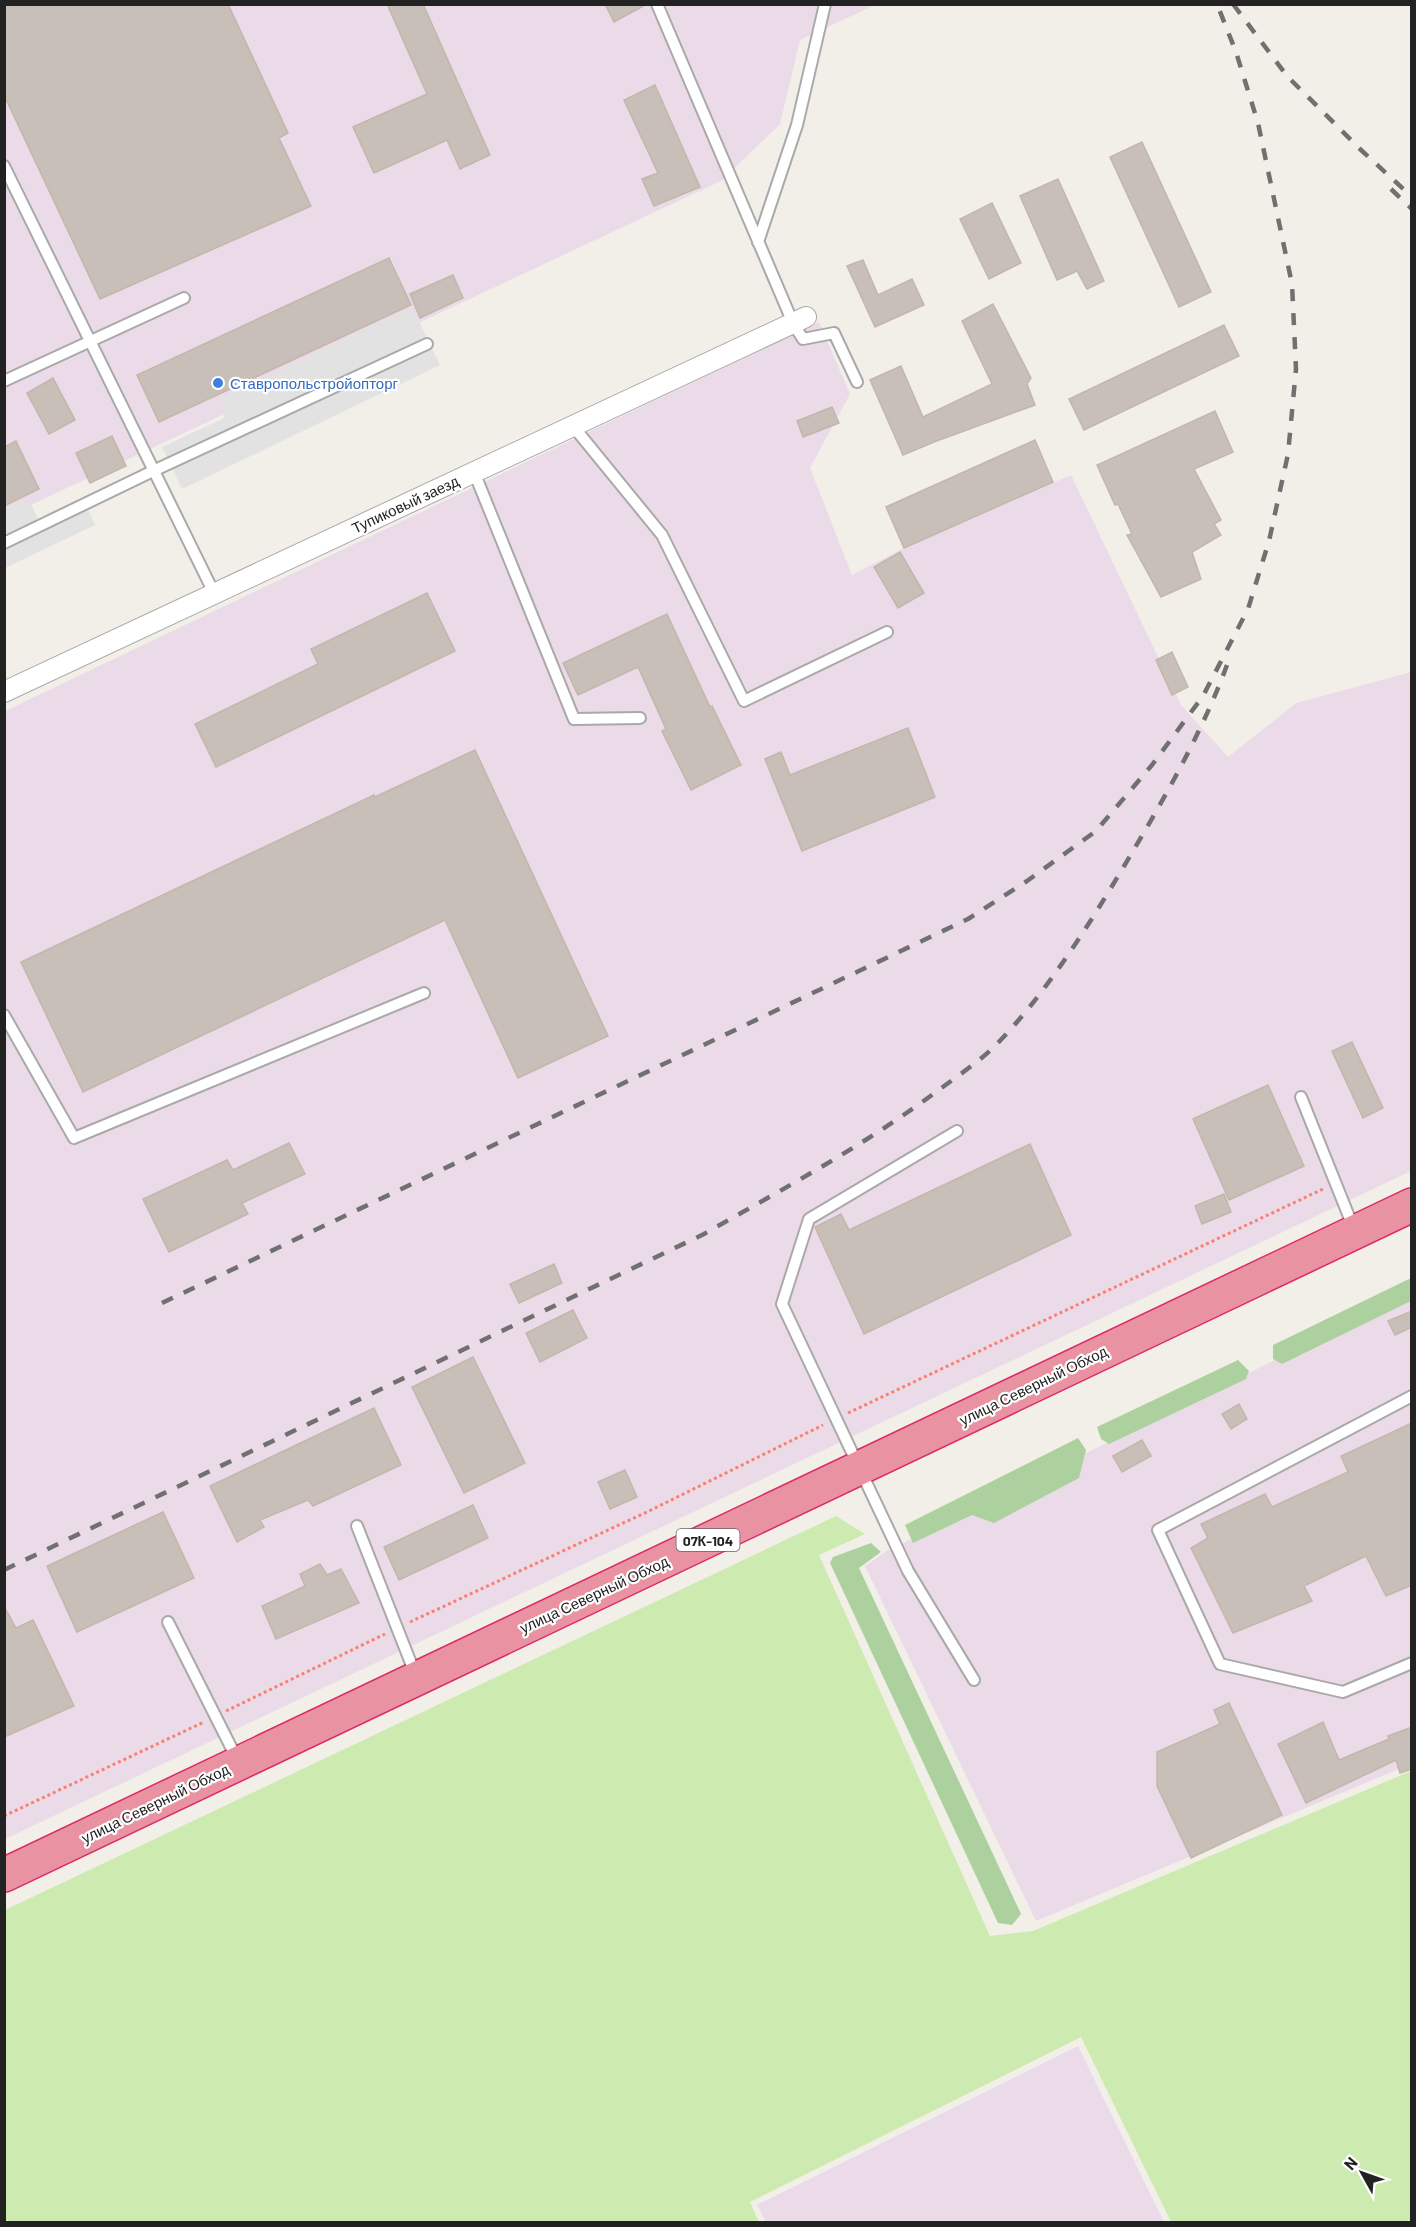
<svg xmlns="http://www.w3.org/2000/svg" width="1416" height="2227" viewBox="0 0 1416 2227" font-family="Barlow,sans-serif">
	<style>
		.industrial { fill: #ebdbe8 }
		.grass { fill: #cdebb0 }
		.forest { fill: #add19e }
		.parking { fill: #e2e2e2 }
		.building { fill: #c7bfb8; stroke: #c4b6ab; stroke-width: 1.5 }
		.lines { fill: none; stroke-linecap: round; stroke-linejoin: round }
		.lane-casing { stroke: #a9a9a9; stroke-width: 14 }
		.street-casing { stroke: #a9a9a9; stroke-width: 22 }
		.highway-casing { stroke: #dc2a67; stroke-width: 36 }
		.path { stroke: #fa8072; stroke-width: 3; stroke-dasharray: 3 3; stroke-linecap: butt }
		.lane { stroke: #fff; stroke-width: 10 }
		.street { stroke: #fff; stroke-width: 20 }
		.highway { stroke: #e892a2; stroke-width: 33 }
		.rail { stroke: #707070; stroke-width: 4.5; stroke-dasharray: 12 12; stroke-linecap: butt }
		.shop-dot { fill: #3f7fe0; stroke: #fff; stroke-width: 2 }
		.labels { text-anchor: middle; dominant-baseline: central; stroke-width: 4.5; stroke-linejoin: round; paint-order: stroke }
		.shield { fill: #fff; stroke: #646464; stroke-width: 1.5 }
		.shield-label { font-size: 14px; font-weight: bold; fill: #222 }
		.shop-label { font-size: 15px; fill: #366cbe; stroke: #fff; text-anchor: start }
		.street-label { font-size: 15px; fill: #222; stroke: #fff }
	</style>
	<rect width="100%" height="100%" fill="#f2efe9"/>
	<!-- industrial -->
	<g class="industrial">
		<polygon points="4,5 875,5 800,40 780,124 721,181 5,517"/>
		<polygon points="819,322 850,394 810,468 852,575 904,548 1071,475 1181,705 1228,757 1296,703 1411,672 1411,1171 5,1839 5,711"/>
		<polygon points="1411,1293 1411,1764 1036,1921 865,1566 885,1552"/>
		<polygon points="1078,2046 1164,2222 766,2222 757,2205"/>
	</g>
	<!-- grass -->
	<polygon class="grass" points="836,1516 865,1534 819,1555 990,1936 1033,1931 1411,1771 1411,2222 1171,2222 1081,2037 750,2202 759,2222 5,2222 5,1910"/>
	<!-- forest -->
	<g class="forest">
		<polygon points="1411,1278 1411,1301 1282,1364 1273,1359 1273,1345"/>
		<polygon points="1238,1360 1249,1371 1246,1379 1109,1444 1101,1439 1097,1427"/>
		<polygon points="1078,1438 1086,1450 1079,1478 994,1523 972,1515 913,1543 905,1525"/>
		<polygon points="871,1543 881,1552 859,1568 1021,1914 1012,1925 998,1923 830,1563 833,1557"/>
	</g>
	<!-- parking -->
	<g class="parking">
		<polygon points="412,307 440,365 182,489 162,447 224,418 221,398"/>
		<polygon points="28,498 40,523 85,502 95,525 5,568 4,509"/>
	</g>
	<!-- building -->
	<g class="building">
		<polygon points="4,4 228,4 288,133 279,138 311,206 100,299 4,95"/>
		<polygon points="387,4 423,4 490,155 460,169 447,140 374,173 353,127 427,94"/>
		<polygon points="605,4 647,4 614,22"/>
		<polygon points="655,85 700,187 654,206 642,179 658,173 624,100"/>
		<polygon points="1142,142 1211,292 1179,307 1110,157"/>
		<polygon points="1058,179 1104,281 1087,289 1077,271 1057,280 1020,196"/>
		<polygon points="992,203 1021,263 989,279 960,219"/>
		<polygon points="389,258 411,305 159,422 137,375"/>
		<polygon points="863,260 878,295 912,279 924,305 875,327 847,266"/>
		<polygon points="453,275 463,298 420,318 410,294"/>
		<polygon points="993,304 1031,378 1027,384 1035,405 934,442 903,455 870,380 901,366 923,417 992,384 962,321"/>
		<polygon points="1224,325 1239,356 1084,430 1069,399"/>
		<polygon points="53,378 75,420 49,434 27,393"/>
		<polygon points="832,407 839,423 803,437 797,421"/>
		<polygon points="1215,411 1233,452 1194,469 1221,520 1214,524 1221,535 1192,552 1201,579 1161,597 1127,535 1132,534 1118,504 1115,505 1097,465"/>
		<polygon points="112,436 126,466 90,483 76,453"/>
		<polygon points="1035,440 1053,482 904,548 886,507"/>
		<polygon points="16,441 39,489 4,506 4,447"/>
		<polygon points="900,552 924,593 898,608 874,567"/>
		<polygon points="427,593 455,651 216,767 195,724 318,664 311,649"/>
		<polygon points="667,614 710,707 712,706 741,765 691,790 662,731 666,729 638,667 578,695 563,663"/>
		<polygon points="1172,652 1188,687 1172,695 1156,660"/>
		<polygon points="908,728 935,797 802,851 765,759 781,752 790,775"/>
		<polygon points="475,750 608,1036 518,1078 445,920 83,1092 21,962 374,795 375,797"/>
		<polygon points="1352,1042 1383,1108 1363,1118 1332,1051"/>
		<polygon points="1268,1085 1304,1166 1229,1200 1193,1119"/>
		<polygon points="289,1143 305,1174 242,1203 248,1214 169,1252 143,1199 227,1160 233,1170"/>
		<polygon points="1030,1144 1071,1235 864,1334 815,1227 841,1214 849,1230"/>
		<polygon points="1224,1194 1231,1212 1202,1224 1195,1206"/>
		<polygon points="554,1264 562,1283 519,1303 510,1284"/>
		<polygon points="573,1310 587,1338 540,1362 526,1333"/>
		<polygon points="1412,1311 1412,1327 1395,1335 1388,1321"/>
		<polygon points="473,1357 525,1463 464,1493 412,1387"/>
		<polygon points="1239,1404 1247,1419 1231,1429 1222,1414"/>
		<polygon points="374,1408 401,1465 313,1506 308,1500 260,1520 264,1527 237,1542 210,1486"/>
		<polygon points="1412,1423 1412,1585 1386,1596 1366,1556 1304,1586 1312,1601 1233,1633 1191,1548 1208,1538 1201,1524 1265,1494 1272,1507 1348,1472 1341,1456"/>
		<polygon points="1142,1440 1151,1456 1122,1472 1113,1456"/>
		<polygon points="625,1470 637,1497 610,1509 598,1482"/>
		<polygon points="473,1505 488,1538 399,1580 384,1547"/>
		<polygon points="163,1512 194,1578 77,1632 47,1566"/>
		<polygon points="320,1564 327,1575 341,1569 359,1603 276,1639 262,1606 305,1586 300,1574"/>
		<polygon points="4,1606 16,1628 33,1620 74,1706 4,1737"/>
		<polygon points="1229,1703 1282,1815 1191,1858 1157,1786 1157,1752 1220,1724 1214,1710"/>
		<polygon points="1323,1722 1339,1760 1389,1739 1388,1736 1412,1727 1412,1769 1400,1773 1396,1760 1306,1803 1278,1744"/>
	</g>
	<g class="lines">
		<defs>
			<g id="lane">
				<polyline points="657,4 793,323 803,339 834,333 857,382"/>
				<polyline points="4,166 214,593"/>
				<polyline points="758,242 797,125 825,4"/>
				<polyline points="4,381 184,298"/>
				<polyline points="573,426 662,535 744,701 887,632"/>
				<polyline points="474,472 574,719 640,718"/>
				<polyline points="4,543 153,471 427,344"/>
				<polyline points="4,1015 74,1138 424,993"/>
				<polyline points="1301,1097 1354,1229"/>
				<polyline points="957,1131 809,1219 782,1304 908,1571 974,1680"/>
				<polyline points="1412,1396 1158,1530 1220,1664 1343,1692 1412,1663"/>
				<polyline points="357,1526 416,1676"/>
				<polyline points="168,1622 238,1761"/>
			</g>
			<polyline id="street" points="4,692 806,317"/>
			<polyline id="highway" points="4,1875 1412,1205"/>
		</defs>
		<!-- lane casing -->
		<use href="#lane" class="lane-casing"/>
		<!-- street casing -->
		<use href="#street" class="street-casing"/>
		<!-- highway casing -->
		<use href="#highway" class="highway-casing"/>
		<!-- path -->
		<g class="path">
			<polyline points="848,1413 1323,1189"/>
			<polyline points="410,1622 649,1511 823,1425"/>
			<polyline points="226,1711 385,1634"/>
			<polyline points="4,1816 204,1722"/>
		</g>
		<!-- lane -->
		<use href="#lane" class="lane"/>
		<!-- street -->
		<use href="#street" class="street"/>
		<!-- highway -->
		<use href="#highway" class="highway"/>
		<!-- rail -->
		<g class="rail">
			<polyline points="1233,4 1287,76 1360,149 1412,197"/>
			<polyline points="1391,189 1412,209"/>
			<polyline points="162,1303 968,919 1027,881 1096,831 1152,765 1203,696 1248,609 1269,541 1288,454 1296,369 1292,284 1258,123 1236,52 1217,4"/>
			<path d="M4,1570L704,1234C783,1189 863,1146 936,1092C956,1077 979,1062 997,1044C1050,989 1094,917 1133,851C1168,792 1203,730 1227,665"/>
		</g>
	</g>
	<!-- markers -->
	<circle class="shop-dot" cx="218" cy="383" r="6"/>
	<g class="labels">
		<!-- shield labels -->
		<rect class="shield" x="676.5" y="1529" width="63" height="22" rx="4.5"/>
		<g class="shield-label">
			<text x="708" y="1540">07К-104</text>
		</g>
		<!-- shop labels -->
		<g class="shop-label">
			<text x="230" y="383">Ставропольстройопторг</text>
		</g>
		<!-- street labels -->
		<g class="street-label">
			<text transform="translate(405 504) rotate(-25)">Тупиковый заезд</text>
			<text transform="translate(1033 1385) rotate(-26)">улица Северный Обход</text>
			<text transform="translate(594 1594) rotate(-25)">улица Северный Обход</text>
			<text transform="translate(155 1803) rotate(-26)">улица Северный Обход</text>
		</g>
	</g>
	<!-- border -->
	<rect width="1416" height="2227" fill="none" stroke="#222222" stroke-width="12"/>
	<!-- north arrow -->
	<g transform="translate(1362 2173) rotate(310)" stroke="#ffffff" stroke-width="4.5" paint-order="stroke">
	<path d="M0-4.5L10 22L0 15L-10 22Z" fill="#222222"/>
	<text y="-9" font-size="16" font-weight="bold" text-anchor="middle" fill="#222222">N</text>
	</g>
</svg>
